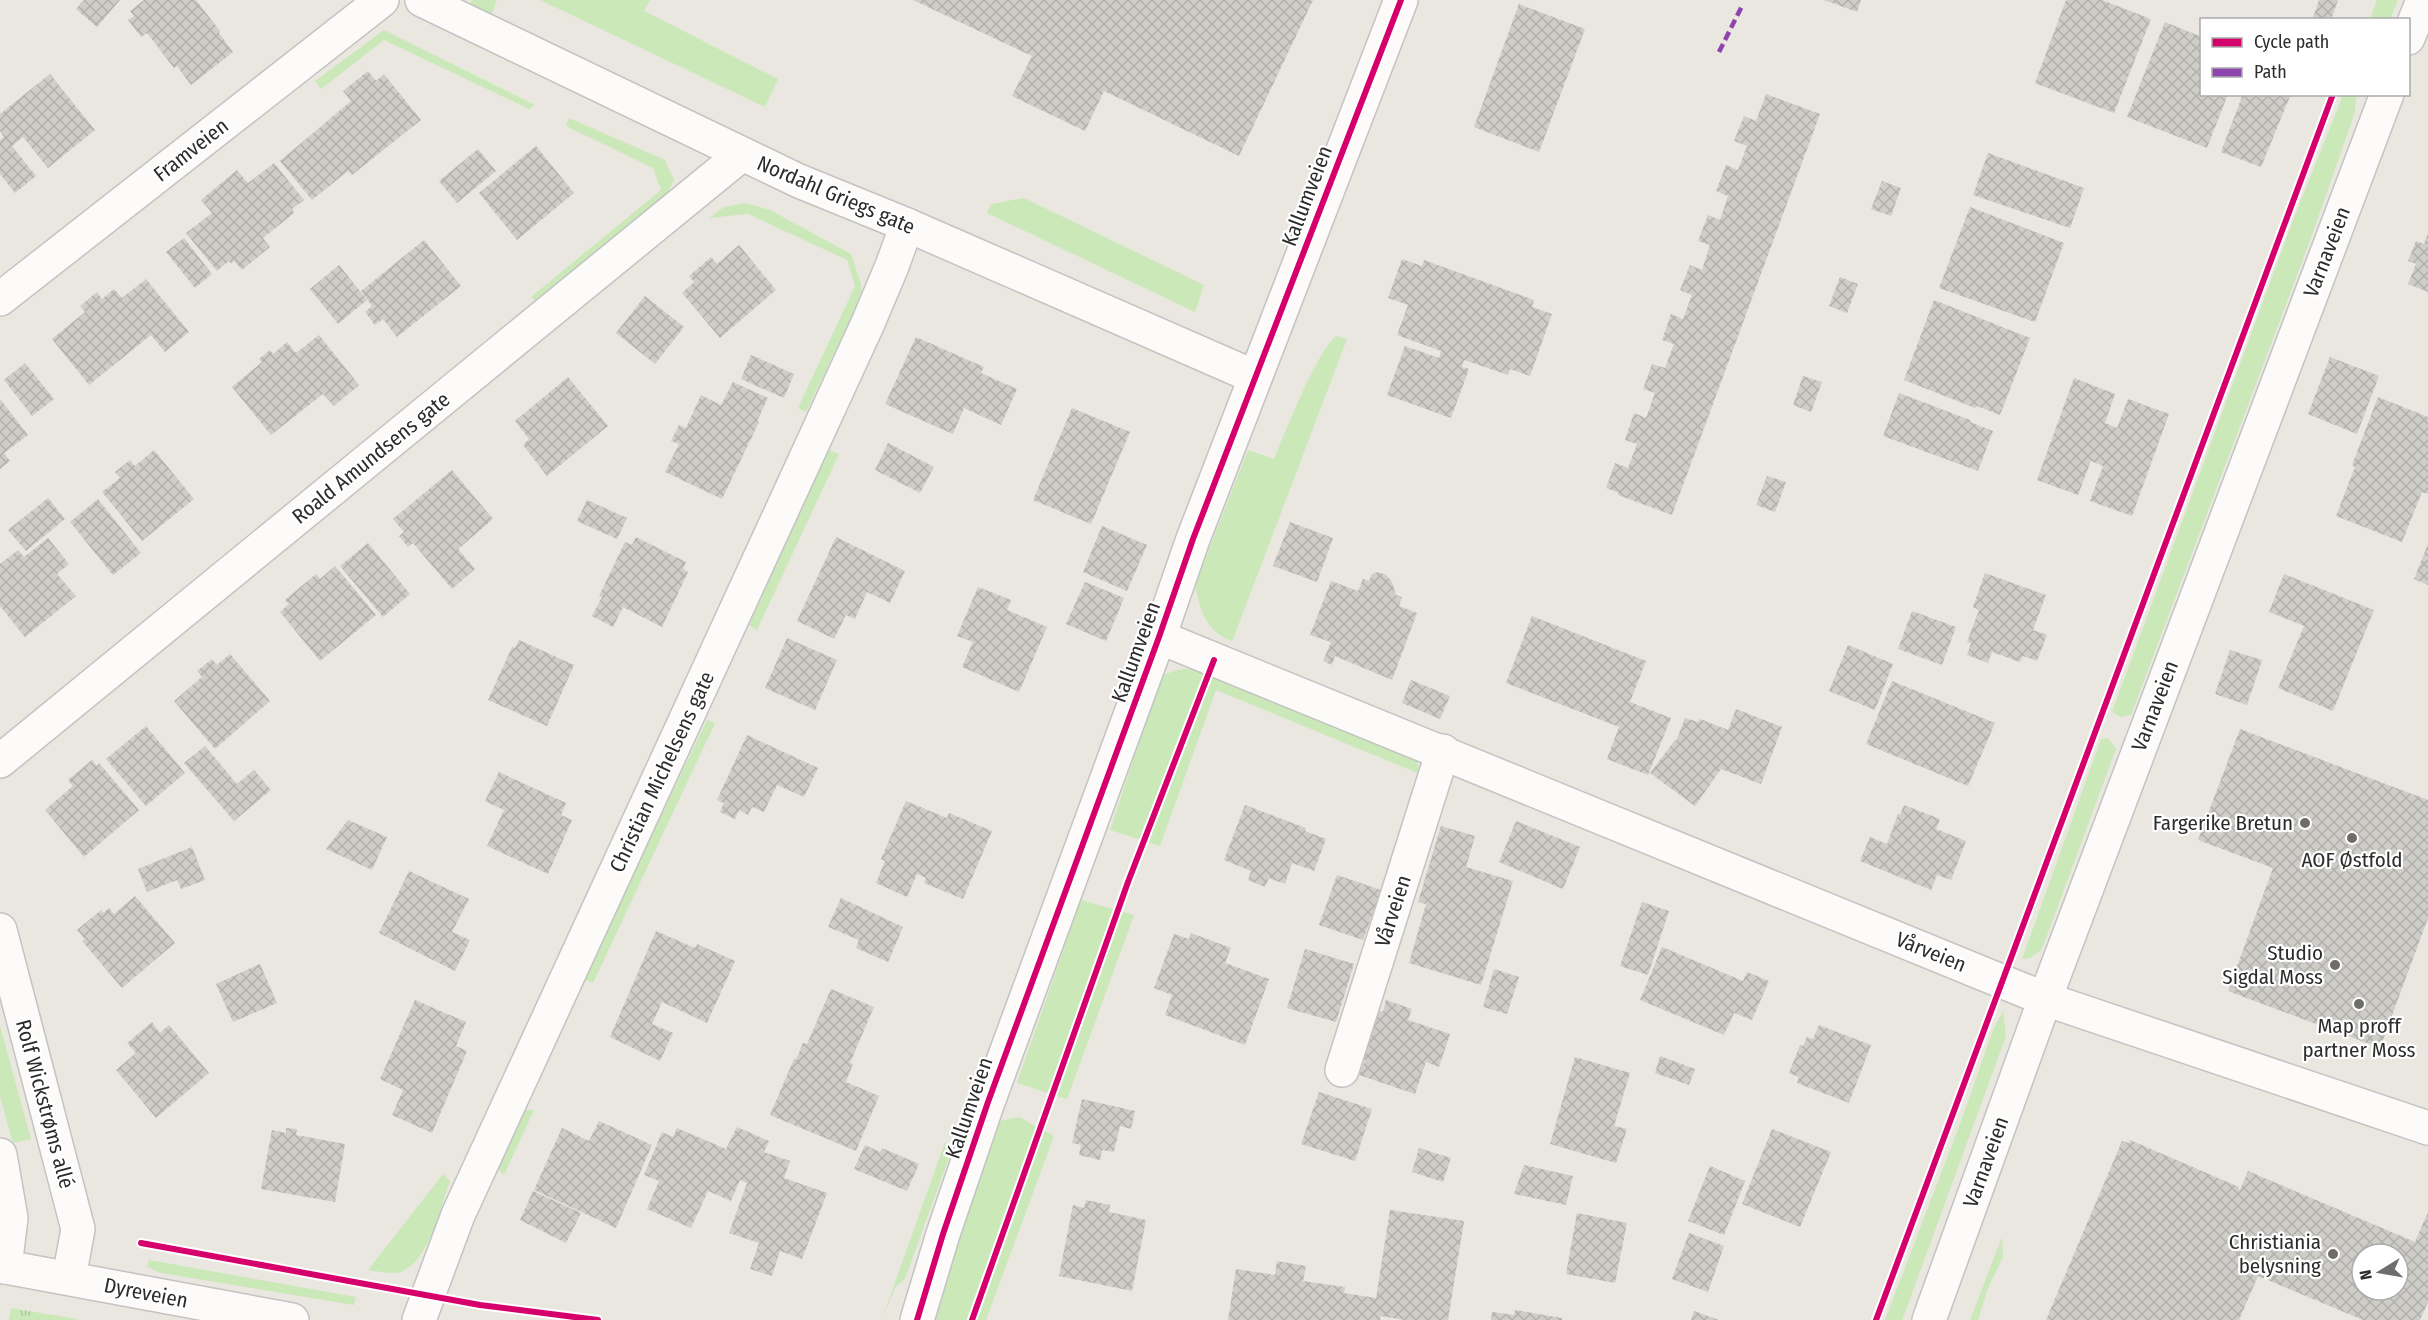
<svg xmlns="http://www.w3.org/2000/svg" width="2428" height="1320" viewBox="0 0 2428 1320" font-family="'Fira Sans Condensed',sans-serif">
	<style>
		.grass { fill: #cae8b8 }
		.park { fill: url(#park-tufts) }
		.building { fill: url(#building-cross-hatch); fill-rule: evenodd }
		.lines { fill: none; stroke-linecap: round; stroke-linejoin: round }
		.minor-casing { stroke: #c3c3c2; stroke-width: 36 }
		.tertiary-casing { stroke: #c3c3c2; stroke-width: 36 }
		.secondary-casing { stroke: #c3c3c2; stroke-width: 36 }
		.minor { stroke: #fcfbfa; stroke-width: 33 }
		.tertiary { stroke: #fcfbfa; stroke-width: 33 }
		.secondary { stroke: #fcfbfa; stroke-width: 33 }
		.quiet { stroke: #8e44ad; stroke-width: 4.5; stroke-dasharray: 9 4.5; stroke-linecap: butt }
		.cycleway-casing { stroke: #fff; stroke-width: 10 }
		.cycleway { stroke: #d6006c; stroke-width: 6 }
		.poi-dot { fill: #6e6d6b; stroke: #fff; stroke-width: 2 }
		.labels { text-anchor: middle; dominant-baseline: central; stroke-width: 4.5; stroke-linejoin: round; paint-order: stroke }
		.street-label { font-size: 21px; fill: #2c2c2c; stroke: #fff }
		.poi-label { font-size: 21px; fill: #2c2c2c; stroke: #fff; text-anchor: end }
	</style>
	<defs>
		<pattern id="park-tufts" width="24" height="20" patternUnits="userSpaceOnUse" patternTransform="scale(1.5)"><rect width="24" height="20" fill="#cae8b8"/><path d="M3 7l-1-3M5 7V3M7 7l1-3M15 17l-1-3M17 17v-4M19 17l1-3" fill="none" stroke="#aec79e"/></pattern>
		<pattern id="building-cross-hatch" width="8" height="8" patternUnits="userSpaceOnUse" patternTransform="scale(1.5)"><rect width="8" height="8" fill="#cfcdc8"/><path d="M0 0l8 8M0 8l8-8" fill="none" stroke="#b2b0ac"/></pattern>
	</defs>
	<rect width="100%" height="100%" fill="#eae7e1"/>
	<!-- grass -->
	<g class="grass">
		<polygon points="472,0 497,0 488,22 468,12"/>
		<polygon points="540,0 650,0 644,11 778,79 765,107"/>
		<polygon points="2377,0 2398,0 2390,19 2370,19"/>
		<polygon points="384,30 535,105 529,109 384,40 321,89 315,81"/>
		<polygon points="2343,95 2356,96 2355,112 2311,238 2131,715 2121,717 2112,712 2292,223"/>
		<polygon points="569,118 665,160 674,180 667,194 535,300 531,297 661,190 653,168 566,126"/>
		<polygon points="1024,198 1204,285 1195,312 987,213 991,204"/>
		<polygon points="745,203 770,210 851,254 861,284 862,295 806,412 798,408 855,286 847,260 748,214 709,218 724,207"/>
		<path d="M1336,336L1347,339L1235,634L1232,641C1206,632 1200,610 1195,585L1248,450L1274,459C1287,429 1315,355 1336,336Z"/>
		<polygon points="829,450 839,454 757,630 749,625"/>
		<polygon points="1195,668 1417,761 1420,774 1216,690 1160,846 1110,830 1161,676 1177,670"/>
		<polygon points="707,720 715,723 593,983 583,979"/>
		<polygon points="2108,738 2116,749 2042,949 2030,958 2022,959 2101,739"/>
		<polygon points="1081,900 1134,915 1067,1099 1017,1083"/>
		<polygon points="2003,1011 2006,1036 1906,1310 1902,1320 1885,1320 1963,1116 1993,1030"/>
		<polygon points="0,1026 31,1139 13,1143 0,1096"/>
		<polygon points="525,1110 534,1110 504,1175 498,1169"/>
		<polygon points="1019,1117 1054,1136 986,1320 933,1320 941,1287 1000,1121"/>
		<polygon points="945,1142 952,1149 905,1279 896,1286 882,1319"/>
		<path d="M443,1174L450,1181C440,1209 430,1259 401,1272C393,1275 377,1271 368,1270Z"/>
		<polygon points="2002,1237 2003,1257 1988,1288 1978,1320 1970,1320"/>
		<polygon points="149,1260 356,1297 354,1305 161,1273 147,1267"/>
	</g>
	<!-- park -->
	<polygon class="park" points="11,1308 77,1319 79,1320 9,1320"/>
	<!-- building -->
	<g class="building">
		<polygon points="84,0 120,0 97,27 76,9"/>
		<polygon points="144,0 196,0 220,31 219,33 233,52 191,85 177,66 174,68 147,33 141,37 128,20 134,16 130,11"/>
		<polygon points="913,0 1313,0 1239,156 1104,91 1085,131 1012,96 1032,56"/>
		<polygon points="1824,0 1861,0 1857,12"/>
		<polygon points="2066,0 2102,0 2151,19 2114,113 2035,83"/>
		<polygon points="2319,0 2338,0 2331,20 2313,18"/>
		<polygon points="1519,4 1585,29 1539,152 1474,127"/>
		<polygon points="2165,22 2202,37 2202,94 2228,94 2207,148 2127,117"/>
		<polygon points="368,71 376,81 384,74 421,120 352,175 348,171 312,200 280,161 351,101 343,91"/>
		<polygon points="50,74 95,130 48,168 23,137 12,146 36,176 15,193 0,174 0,140 4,137 0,131 0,114"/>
		<polygon points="1766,94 1820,114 1672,515 1618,495 1619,493 1606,488 1615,463 1628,468 1637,444 1625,440 1634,413 1646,418 1655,393 1643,389 1652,364 1665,368 1674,344 1662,340 1671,314 1683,319 1692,295 1680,290 1690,265 1702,270 1710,245 1698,241 1708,215 1720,220 1728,196 1716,191 1726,165 1738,170 1747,146 1734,141 1744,116 1756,121"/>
		<polygon points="2243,94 2291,94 2261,167 2221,152"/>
		<polygon points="536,146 574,193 517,240 479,193"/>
		<polygon points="478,149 496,171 457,203 439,181"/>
		<polygon points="1988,153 2084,188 2070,228 1973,195"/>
		<polygon points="274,163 304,200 292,209 294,213 263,238 270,247 242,270 234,261 231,264 229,261 217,271 186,233 212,213 201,200 237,170 248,183"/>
		<polygon points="1882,181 1901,188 1891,216 1871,209"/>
		<polygon points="1970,207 2064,243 2035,322 1939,288"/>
		<polygon points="2428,233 2428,292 2408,284 2416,264 2408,261 2416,241 2424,244"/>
		<polygon points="184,238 212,274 195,288 166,252"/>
		<polygon points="424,240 461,286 397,337 383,319 375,325 365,312 372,306 361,291"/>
		<polygon points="739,245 776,290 720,338 682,293 694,282 689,276 711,257 717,264"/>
		<polygon points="1402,259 1422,266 1424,260 1534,300 1532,307 1552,314 1530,376 1510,369 1508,375 1464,360 1462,367 1469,369 1451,418 1387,395 1405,346 1439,358 1441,351 1397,335 1408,305 1388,298"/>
		<polygon points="339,265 367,300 338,324 310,289"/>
		<polygon points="1840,277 1858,284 1847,313 1829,306"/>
		<polygon points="146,279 189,332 165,352 151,335 89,385 52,339 85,312 80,306 97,292 102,299 114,289 122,298"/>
		<polygon points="645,296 684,327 655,364 616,333"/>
		<polygon points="1934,300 2030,338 2000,415 1977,406 1975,408 1904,380"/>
		<polygon points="319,335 359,385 334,406 323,394 271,435 232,387 262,362 259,359 270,350 273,354 287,342 296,353"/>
		<polygon points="916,337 984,367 981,373 1017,389 1001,425 964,408 953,434 885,404"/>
		<polygon points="751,355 794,374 784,398 741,379"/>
		<polygon points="2330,357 2379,376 2357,434 2308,414"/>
		<polygon points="25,363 54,399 32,416 4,380"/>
		<polygon points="1803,376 1822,382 1811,412 1793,405"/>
		<polygon points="568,377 608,426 547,476 523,445 529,439 515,421"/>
		<polygon points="2074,378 2115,394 2105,423 2117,428 2128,399 2169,414 2132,516 2090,501 2103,466 2091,461 2078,495 2037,480"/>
		<polygon points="733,382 768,398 757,421 759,422 722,499 665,472 679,444 671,441 679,425 686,428 701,395 721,405"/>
		<polygon points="1899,393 1970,420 1970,422 1993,431 1978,471 1883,436"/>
		<polygon points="2378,397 2428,417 2428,494 2422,492 2402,542 2336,516 2355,467 2352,465"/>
		<polygon points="0,399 28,435 4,453 10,461 0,469"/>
		<polygon points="1072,408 1130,432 1091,524 1033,500"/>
		<polygon points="888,443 934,467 920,493 875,470"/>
		<polygon points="154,450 194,499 142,541 102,492 120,478 115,472 130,460 135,466"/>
		<polygon points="452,470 493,519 458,549 475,569 452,589 413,543 408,547 399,536 404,532 393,519"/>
		<polygon points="1767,476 1786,482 1775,512 1756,505"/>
		<polygon points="48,498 65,519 26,551 8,530"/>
		<polygon points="98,499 141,553 113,575 70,522"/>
		<polygon points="587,500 627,518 617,539 577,521"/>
		<polygon points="1290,522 1333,538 1317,582 1273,566"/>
		<polygon points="1102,526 1147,545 1127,591 1083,572"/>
		<polygon points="636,537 686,562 683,569 688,572 662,627 623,607 613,627 592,616 602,597 599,596 625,542 632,545"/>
		<polygon points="836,537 905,571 890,603 867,592 855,619 846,615 834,639 797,621"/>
		<polygon points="48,538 69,564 57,574 76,596 25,637 0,606 0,564 18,550 24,557"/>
		<polygon points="368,543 410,594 383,617 340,566"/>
		<polygon points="2428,544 2428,585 2414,579"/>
		<polygon points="335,566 376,615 320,661 280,612 289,604 285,600 316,574 320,579"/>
		<polygon points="1378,572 1386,575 1392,582 1396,595 1402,597 1399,606 1417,613 1392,680 1335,656 1332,665 1323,661 1331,642 1310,635 1331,581 1358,591 1363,579 1369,581 1372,574"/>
		<polygon points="1985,573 2046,595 2033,630 2047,635 2037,661 2023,656 2020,662 1992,652 1988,663 1967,655 1971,643 1967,642 1979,610 1973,607"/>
		<polygon points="2284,574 2374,610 2333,711 2278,688 2304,626 2269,612"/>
		<polygon points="1085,582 1124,598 1106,641 1066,624"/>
		<polygon points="978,587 1011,600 1007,610 1047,627 1019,692 962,667 973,642 957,636"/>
		<polygon points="1912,611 1956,627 1942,665 1898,649"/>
		<polygon points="1532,616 1646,661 1630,702 1671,718 1648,775 1607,759 1619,727 1506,683"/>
		<polygon points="787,638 837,660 815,710 765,688"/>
		<polygon points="519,640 574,665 547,726 488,700 512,647 515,648"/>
		<polygon points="1848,645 1893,664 1875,710 1829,691"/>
		<polygon points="2230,650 2262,660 2247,705 2215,694"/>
		<polygon points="230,654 270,701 215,749 174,701 202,677 197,671 212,659 217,665"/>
		<polygon points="1411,680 1450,696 1440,719 1402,703"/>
		<polygon points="1892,681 1995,723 1968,786 1866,744"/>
		<polygon points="1736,709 1782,727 1761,784 1721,769 1695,806 1650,773 1675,740 1676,741 1685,718 1698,722 1700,719 1728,730"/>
		<polygon points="146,726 185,773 146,806 106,759"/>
		<polygon points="2240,729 2428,800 2428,918 2380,1048 2228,991 2273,868 2198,840"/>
		<polygon points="747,735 818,768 804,797 777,785 764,812 752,807 748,815 739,810 735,819 720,812 724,803 717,800"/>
		<polygon points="205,746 237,784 254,770 271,790 234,821 184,763"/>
		<polygon points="92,760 97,766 99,763 139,810 84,857 45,810 73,786 68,780"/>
		<polygon points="499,772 566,803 561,815 572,820 548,874 487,846 504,810 485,801"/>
		<polygon points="906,801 947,818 949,813 992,831 963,899 924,883 926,878 917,874 907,897 876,883 885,861 881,859"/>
		<polygon points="1245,805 1306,828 1305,831 1326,839 1314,871 1292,863 1285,884 1269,878 1265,887 1248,880 1251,871 1224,860"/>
		<polygon points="1904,805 1940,819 1936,829 1966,841 1951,880 1937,875 1931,890 1860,861 1870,837 1887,844 1898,814 1900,815"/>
		<polygon points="348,820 387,837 372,870 326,849"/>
		<polygon points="1516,821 1580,847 1563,889 1499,862"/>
		<polygon points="1441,826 1475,836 1466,867 1513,881 1481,985 1409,963 1426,904 1418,902"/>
		<polygon points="192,847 205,880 181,889 177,880 147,892 138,869"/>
		<polygon points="409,871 469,899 452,932 470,940 455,971 379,933"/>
		<polygon points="1337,875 1381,890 1363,940 1319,925"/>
		<polygon points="135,896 175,943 122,988 82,941 85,939 77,930 101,910 103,913 109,908 114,914"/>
		<polygon points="841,898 903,927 888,962 856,948 859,940 828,927"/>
		<polygon points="1642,902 1669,911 1648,975 1620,966"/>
		<polygon points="656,931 695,948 697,944 735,961 707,1023 662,1002 652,1024 673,1033 660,1061 610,1037"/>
		<polygon points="1191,933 1231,948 1225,963 1269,979 1245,1045 1165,1015 1172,995 1154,988 1174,934 1189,939"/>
		<polygon points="1662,947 1743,981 1747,972 1769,981 1752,1020 1734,1013 1724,1035 1640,1000"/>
		<polygon points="1305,949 1354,964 1336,1022 1287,1008"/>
		<polygon points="260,964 277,1003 233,1022 216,984"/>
		<polygon points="1494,969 1519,977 1507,1014 1483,1007"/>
		<polygon points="831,989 874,1007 850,1063 853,1064 846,1082 879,1096 856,1151 770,1115 794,1059 796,1060 803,1043 807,1044"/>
		<polygon points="415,1000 466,1022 456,1046 467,1051 432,1133 392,1115 403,1090 380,1079"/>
		<polygon points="1386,1000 1412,1009 1408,1020 1450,1034 1439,1067 1426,1062 1415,1094 1359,1075 1365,1060 1353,1056 1369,1007 1383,1012"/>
		<polygon points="152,1022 160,1033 169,1025 209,1073 156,1118 116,1070 136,1053 127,1043"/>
		<polygon points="1819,1025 1871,1045 1849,1103 1797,1083 1799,1077 1789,1073 1800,1045 1803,1046 1807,1037 1813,1039"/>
		<polygon points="1660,1056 1695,1069 1689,1085 1655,1073"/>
		<polygon points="1575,1057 1630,1073 1614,1126 1627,1129 1616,1163 1550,1144"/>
		<polygon points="1319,1092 1372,1109 1355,1161 1301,1144"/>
		<polygon points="1082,1099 1135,1111 1131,1129 1120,1126 1114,1152 1102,1150 1100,1160 1079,1155 1081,1145 1072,1143"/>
		<polygon points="599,1121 652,1145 616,1228 534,1190 562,1128 589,1141"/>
		<polygon points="737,1127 769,1141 764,1152 790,1161 784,1178 827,1193 802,1259 780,1251 772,1276 750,1269 759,1243 729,1233 747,1183 740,1180 731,1201 708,1191 691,1228 647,1209 659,1181 644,1175 662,1132 673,1137 677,1128 726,1149"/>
		<polygon points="286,1128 297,1129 296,1135 345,1144 335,1202 261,1189 272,1130 286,1133"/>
		<polygon points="1772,1129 1831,1152 1800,1227 1742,1204"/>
		<path d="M2130,1140L2239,1187L2238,1189L2240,1190L2248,1171L2415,1242L2428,1212V1302L2420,1320H2363L2258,1276L2239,1320H2046L2122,1141L2129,1143ZM2362,1254H2398V1290H2362Z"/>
		<polygon points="865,1145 880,1152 882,1148 919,1164 907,1191 854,1169"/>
		<polygon points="1419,1148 1451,1158 1443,1182 1412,1172"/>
		<polygon points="1524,1165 1573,1176 1566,1205 1514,1194"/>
		<polygon points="1710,1166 1745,1181 1724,1235 1688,1221"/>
		<polygon points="533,1191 581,1213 566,1243 520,1220"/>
		<polygon points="1086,1200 1110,1205 1109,1212 1146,1220 1132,1291 1059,1276 1073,1205 1084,1208"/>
		<polygon points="1390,1210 1464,1221 1448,1320 1404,1320 1381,1316 1380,1320 1228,1320 1236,1269 1275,1275 1277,1261 1306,1266 1303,1281 1345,1287 1344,1293 1376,1298"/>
		<polygon points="1577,1213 1627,1223 1615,1283 1566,1274"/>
		<polygon points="1689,1233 1724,1246 1708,1292 1672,1279"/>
		<polygon points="1515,1310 1562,1318 1562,1320 1491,1320 1492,1312 1514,1315"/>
		<polygon points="1694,1311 1719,1320 1691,1320"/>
	</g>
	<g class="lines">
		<defs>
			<g id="minor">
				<polyline points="422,0 799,181 907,225 1255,377"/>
				<polyline points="0,299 382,0"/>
				<polyline points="1159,637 2045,999 2428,1128"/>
				<polyline points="0,761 741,155"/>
				<polyline points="0,930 78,1229 69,1278"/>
				<polyline points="1342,1070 1443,751"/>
				<polyline points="0,1155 11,1218 5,1267"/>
				<polyline points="419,1320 458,1215 868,323 892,266 907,225"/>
				<polyline points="917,1320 943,1234 988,1102 1159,637 1193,539 1401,0"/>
			</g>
			<g id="tertiary">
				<polyline points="2408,38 2423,0"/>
				<polyline points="1929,1320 2045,999 2387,94"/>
			</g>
			<polyline id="secondary" points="0,1266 292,1320"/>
		</defs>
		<!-- minor casing -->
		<use href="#minor" class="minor-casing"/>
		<!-- tertiary casing -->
		<use href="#tertiary" class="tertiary-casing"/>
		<!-- secondary casing -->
		<use href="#secondary" class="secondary-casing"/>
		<!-- minor -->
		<use href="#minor" class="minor"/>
		<!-- tertiary -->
		<use href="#tertiary" class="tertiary"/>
		<!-- secondary -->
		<use href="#secondary" class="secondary"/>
		<!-- quiet -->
		<polyline class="quiet" points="1719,52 1742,6"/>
		<defs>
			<g id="cycleway">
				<polyline points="141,1243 480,1305 598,1320"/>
				<polyline points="917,1320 943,1234 988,1102 1159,637 1193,539 1401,0"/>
				<polyline points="972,1320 1128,882 1214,660"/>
				<polyline points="1876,1320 2333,94"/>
			</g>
		</defs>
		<!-- cycleway casing -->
		<use href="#cycleway" class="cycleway-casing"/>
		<!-- cycleway -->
		<use href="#cycleway" class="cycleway"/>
	</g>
	<!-- markers -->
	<g class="poi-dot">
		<circle cx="2305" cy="823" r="6"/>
		<circle cx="2352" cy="838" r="6"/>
		<circle cx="2335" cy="965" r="6"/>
		<circle cx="2359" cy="1004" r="6"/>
		<circle cx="2333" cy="1254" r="6"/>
	</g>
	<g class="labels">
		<!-- street labels -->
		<g class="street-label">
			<text transform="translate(191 150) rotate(-38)">Framveien</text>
			<text transform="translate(836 195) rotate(23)">Nordahl Griegs gate</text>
			<text transform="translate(1307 196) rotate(-69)">Kallumveien</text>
			<text transform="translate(2327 252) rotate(-69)">Varnaveien</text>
			<text transform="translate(371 458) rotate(-39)">Roald Amundsens gate</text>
			<text transform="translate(1136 652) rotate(-70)">Kallumveien</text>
			<text transform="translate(2155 706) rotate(-69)">Varnaveien</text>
			<text transform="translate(662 772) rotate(-65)">Christian Michelsens gate</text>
			<text transform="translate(1393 911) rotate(-72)">Vårveien</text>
			<text transform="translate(1931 952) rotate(22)">Vårveien</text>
			<text transform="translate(45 1104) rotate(75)">Rolf Wickstrøms allé</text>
			<text transform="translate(969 1108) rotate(-71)">Kallumveien</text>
			<text transform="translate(1986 1162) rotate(-70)">Varnaveien</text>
			<text transform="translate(146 1293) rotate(11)">Dyreveien</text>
		</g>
		<!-- poi labels -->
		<g class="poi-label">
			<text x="2293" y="823">Fargerike Bretun</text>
			<text x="2352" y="860" text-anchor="middle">AOF Østfold</text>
			<text x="2323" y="953">Studio<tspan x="2323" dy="24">Sigdal Moss</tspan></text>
			<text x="2359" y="1026" text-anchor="middle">Map proff<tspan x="2359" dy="24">partner Moss</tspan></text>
			<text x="2321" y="1242">Christiania<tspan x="2321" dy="24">belysning</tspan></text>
		</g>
	</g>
	<!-- legend -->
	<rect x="2200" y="18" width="210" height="78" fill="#ffffff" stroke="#ababab" stroke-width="1.5"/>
	<rect x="2212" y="38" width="30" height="9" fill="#d6006c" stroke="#ababab" stroke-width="1.5"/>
	<text x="2254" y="48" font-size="18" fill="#2c2c2c">Cycle path</text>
	<rect x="2212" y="68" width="30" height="9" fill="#8e44ad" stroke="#ababab" stroke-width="1.5"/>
	<text x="2254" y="78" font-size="18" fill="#2c2c2c">Path</text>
	<!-- north arrow -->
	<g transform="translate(2380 1272) rotate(259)"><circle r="28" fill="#ffffff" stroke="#ababab" stroke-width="1.5"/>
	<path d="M0-4.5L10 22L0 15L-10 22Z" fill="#6e6d6b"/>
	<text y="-9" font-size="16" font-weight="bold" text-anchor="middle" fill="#2c2c2c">N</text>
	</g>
</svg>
